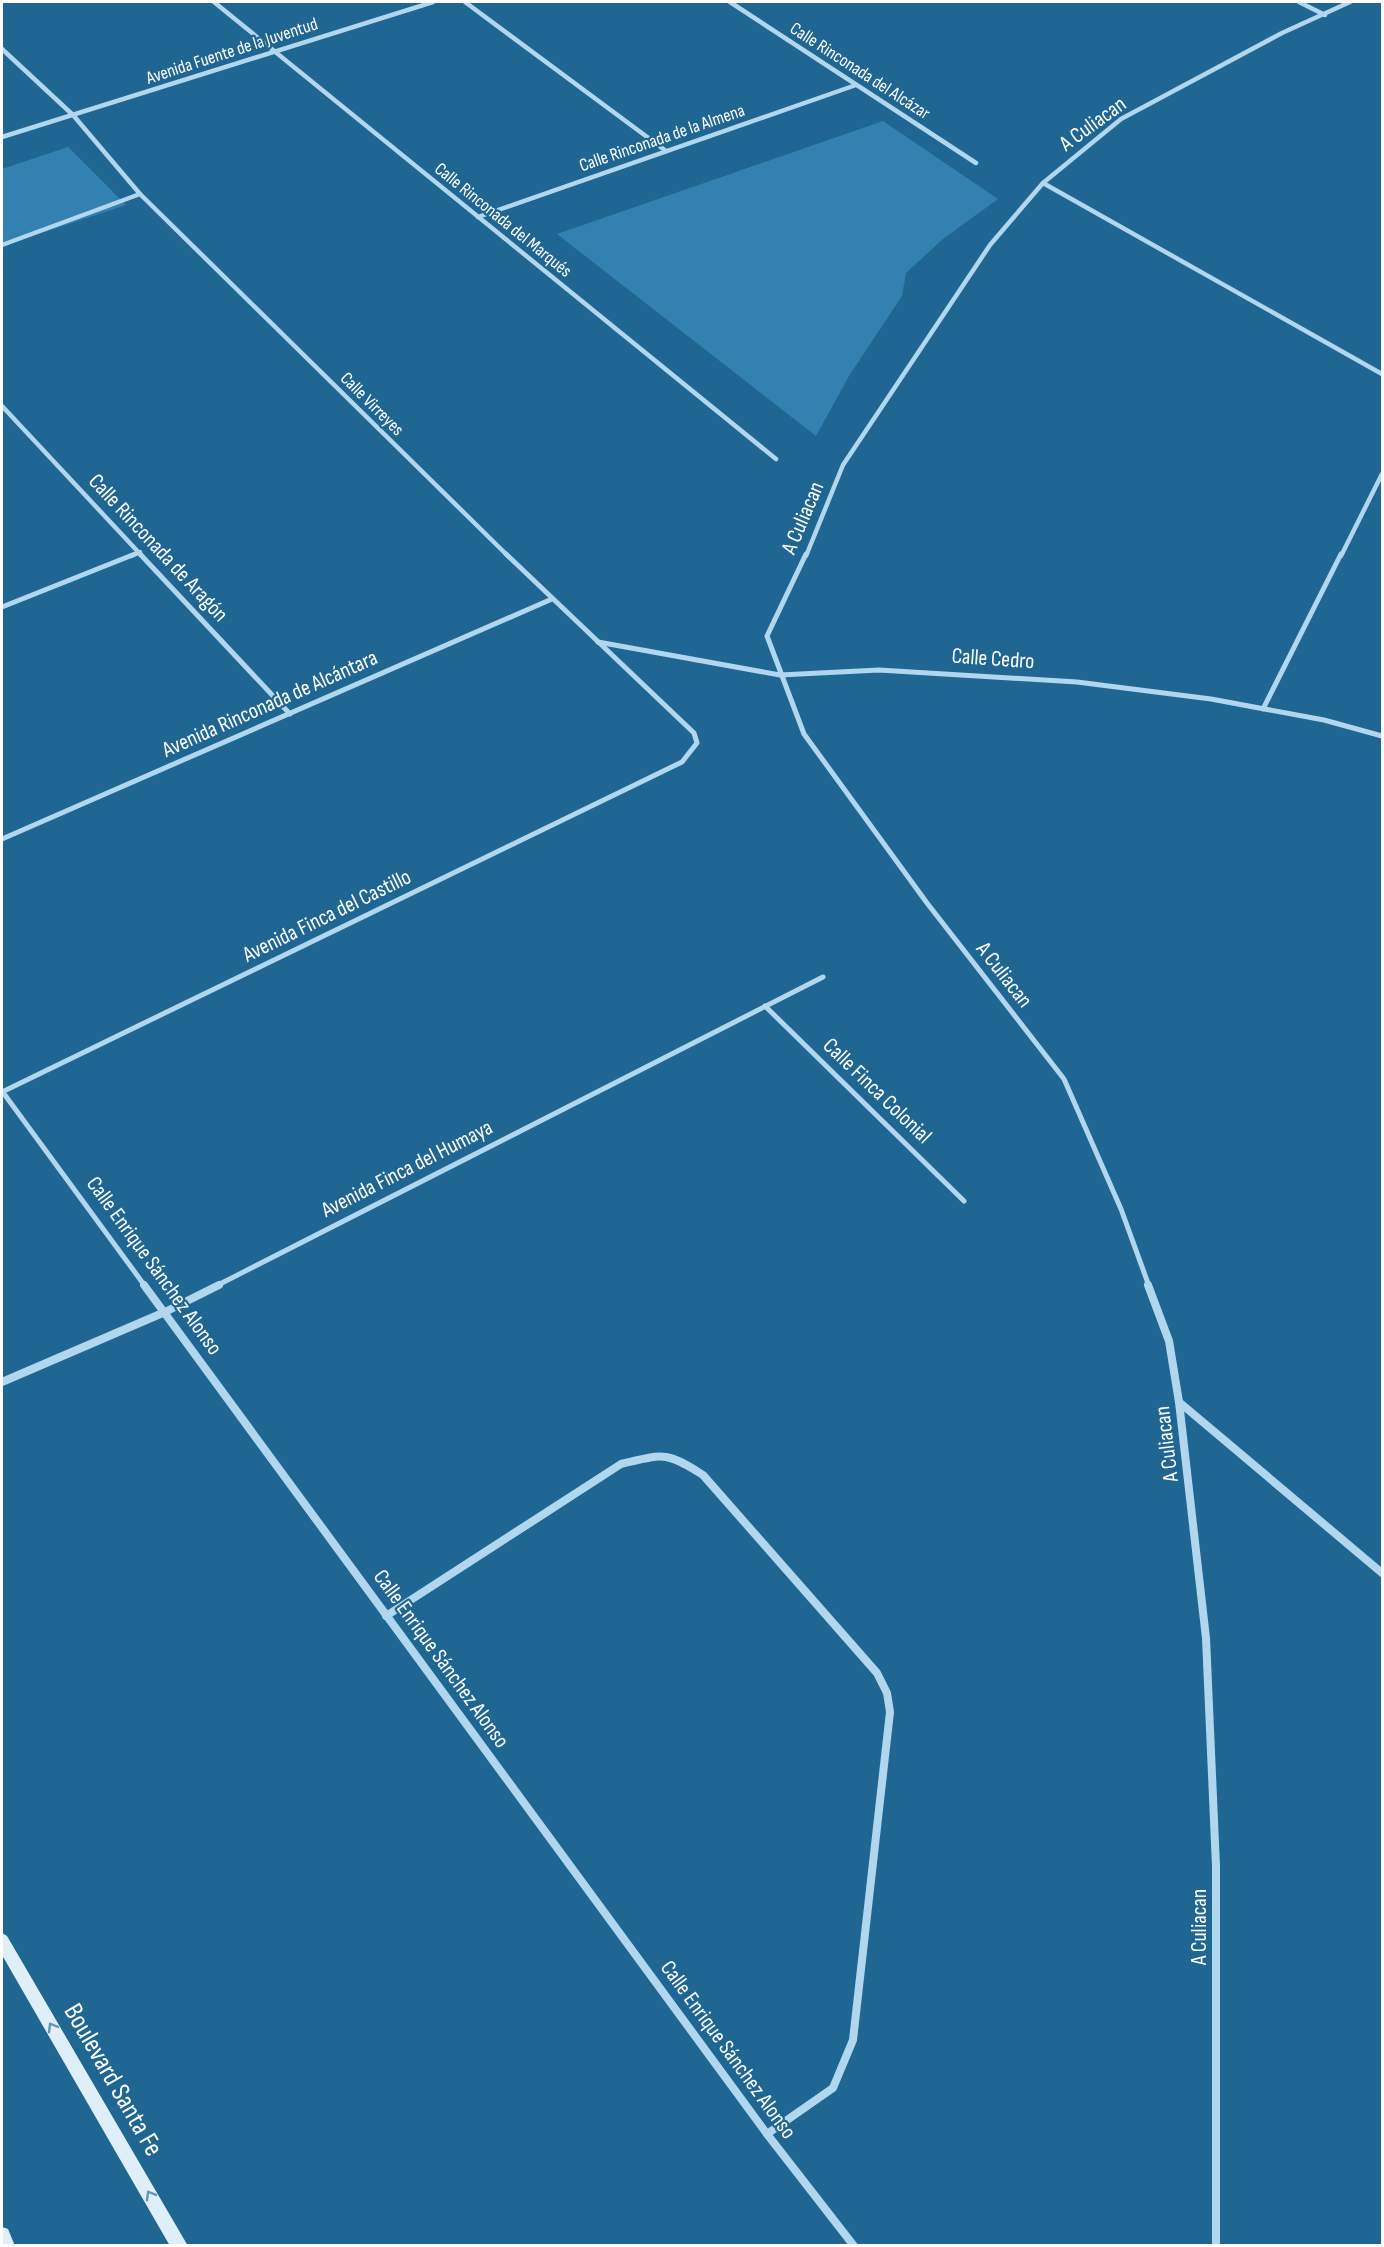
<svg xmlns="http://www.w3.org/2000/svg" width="1384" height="2247" viewBox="0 0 1384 2247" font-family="'Sofia Sans Condensed',sans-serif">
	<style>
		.green { fill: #3281b1 }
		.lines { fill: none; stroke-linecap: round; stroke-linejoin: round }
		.street-far2 { stroke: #b1d7ee; stroke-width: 4.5 }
		.street-far1 { stroke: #b1d7ee; stroke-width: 5 }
		.street { stroke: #b1d7ee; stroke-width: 8 }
		.secondary { fill: #deeffa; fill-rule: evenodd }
		.oneway { stroke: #6296b7 }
		.labels { text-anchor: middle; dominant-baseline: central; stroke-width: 4.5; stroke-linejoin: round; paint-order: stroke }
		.far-street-label { font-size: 18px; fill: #fff; stroke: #1f6693 }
		.street-label { font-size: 22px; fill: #fff; stroke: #1f6693 }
		.near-street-label { font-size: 27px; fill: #fff; stroke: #1f6693 }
	</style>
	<rect width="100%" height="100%" fill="#1f6693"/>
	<!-- green -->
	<g class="green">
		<polygon points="883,121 998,199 943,239 906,273 902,296 849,376 816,436 557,234"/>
		<polygon points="68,147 126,205 2,246 2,169"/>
	</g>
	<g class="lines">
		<!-- street-far2 -->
		<g class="street-far2">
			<polyline points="214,2 776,459"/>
			<polyline points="465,2 666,151"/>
			<polyline points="730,2 976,163"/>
			<polyline points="1299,2 1325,15"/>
			<polyline points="2,49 73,115 140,194 508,556"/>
			<polyline points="2,137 433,2"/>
			<polyline points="1043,183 1382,374"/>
			<polyline points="478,217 856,85"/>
			<polyline points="2,245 140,194"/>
			<polyline points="2,406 142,556"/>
			<polyline points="131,556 140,552"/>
			<polyline points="806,556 843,465 990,245 1043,183 1121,119 1282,33 1350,2"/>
			<polyline points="1341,556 1382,474"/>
		</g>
		<!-- street-far1 -->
		<g class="street-far1">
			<polyline points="140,554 290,714"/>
			<polyline points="806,554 767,636 804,734 927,903 1064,1079 1121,1209 1149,1286"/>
			<polyline points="2,607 135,554"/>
			<polyline points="598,642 780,675 879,670 1077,682 1211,699 1324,720 1382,736"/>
			<polyline points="1263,709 1341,554"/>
			<polyline points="2,839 552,599"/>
			<polyline points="765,1006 964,1201"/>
			<polyline points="2,1091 145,1286"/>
			<polyline points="2,1092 682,762 697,743 694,733 506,554"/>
			<polyline points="216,1286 823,977"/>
		</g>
		<!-- street -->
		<g class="street">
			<polyline points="144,1285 767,2134 854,2246"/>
			<polyline points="1148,1285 1169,1341 1179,1402 1206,1638 1216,1866 1216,2246"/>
			<polyline points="2,1382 165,1312 219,1285"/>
			<polyline points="1179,1402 1382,1573"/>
			<path d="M386,1616L621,1464C663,1454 666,1451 703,1475L877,1673L887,1693L890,1712L853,2040L833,2088L767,2134"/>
		</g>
		<!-- secondary -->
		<g class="secondary">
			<polygon points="2,1933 7,1936 188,2246 170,2246 2,1955"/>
			<polygon points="2,2227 8,2229 15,2246 2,2246"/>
		</g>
	</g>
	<!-- one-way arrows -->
	<defs><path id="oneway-chevron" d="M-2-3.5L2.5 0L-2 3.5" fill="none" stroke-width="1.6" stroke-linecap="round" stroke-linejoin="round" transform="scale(1.5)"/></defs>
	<g class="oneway">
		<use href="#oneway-chevron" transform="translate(52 2027) rotate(-120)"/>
		<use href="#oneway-chevron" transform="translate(150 2195) rotate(-120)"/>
	</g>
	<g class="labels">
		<!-- far-street labels -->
		<g class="far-street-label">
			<text transform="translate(232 51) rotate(-18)">Avenida Fuente de la Juventud</text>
			<text transform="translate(860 71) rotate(33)">Calle Rinconada del Alcázar</text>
			<text transform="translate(662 138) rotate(-19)">Calle Rinconada de la Almena</text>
			<text transform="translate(503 220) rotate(39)">Calle Rinconada del Marqués</text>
			<text transform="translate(372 404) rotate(45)">Calle Virreyes</text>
		</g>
		<!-- street labels -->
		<g class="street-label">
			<text transform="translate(1093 124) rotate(-36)">A Culiacan</text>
			<text transform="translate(803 518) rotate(-67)">A Culiacan</text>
			<text transform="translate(158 548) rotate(47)">Calle Rinconada de Aragón</text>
			<text transform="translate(993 659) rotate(4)">Calle Cedro</text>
			<text transform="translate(270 704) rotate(-24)">Avenida Rinconada de Alcántara</text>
			<text transform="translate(327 916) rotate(-26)">Avenida Finca del Castillo</text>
			<text transform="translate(1004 975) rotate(52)">A Culiacan</text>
			<text transform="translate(877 1091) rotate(44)">Calle Finca Colonial</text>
			<text transform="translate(407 1169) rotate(-27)">Avenida Finca del Humaya</text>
			<text transform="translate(154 1266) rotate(54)">Calle Enrique Sánchez Alonso</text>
			<text transform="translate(1167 1444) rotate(-97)">A Culiacan</text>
			<text transform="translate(441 1659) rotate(54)">Calle Enrique Sánchez Alonso</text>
			<text transform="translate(1199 1927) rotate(-90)">A Culiacan</text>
			<text transform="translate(728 2050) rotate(54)">Calle Enrique Sánchez Alonso</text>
		</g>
		<!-- near-street labels -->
		<g class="near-street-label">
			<text transform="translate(113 2080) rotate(60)">Boulevard Santa Fe</text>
		</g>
	</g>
	<!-- border -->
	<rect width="1384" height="2247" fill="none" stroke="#ffffff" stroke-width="6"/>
</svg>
